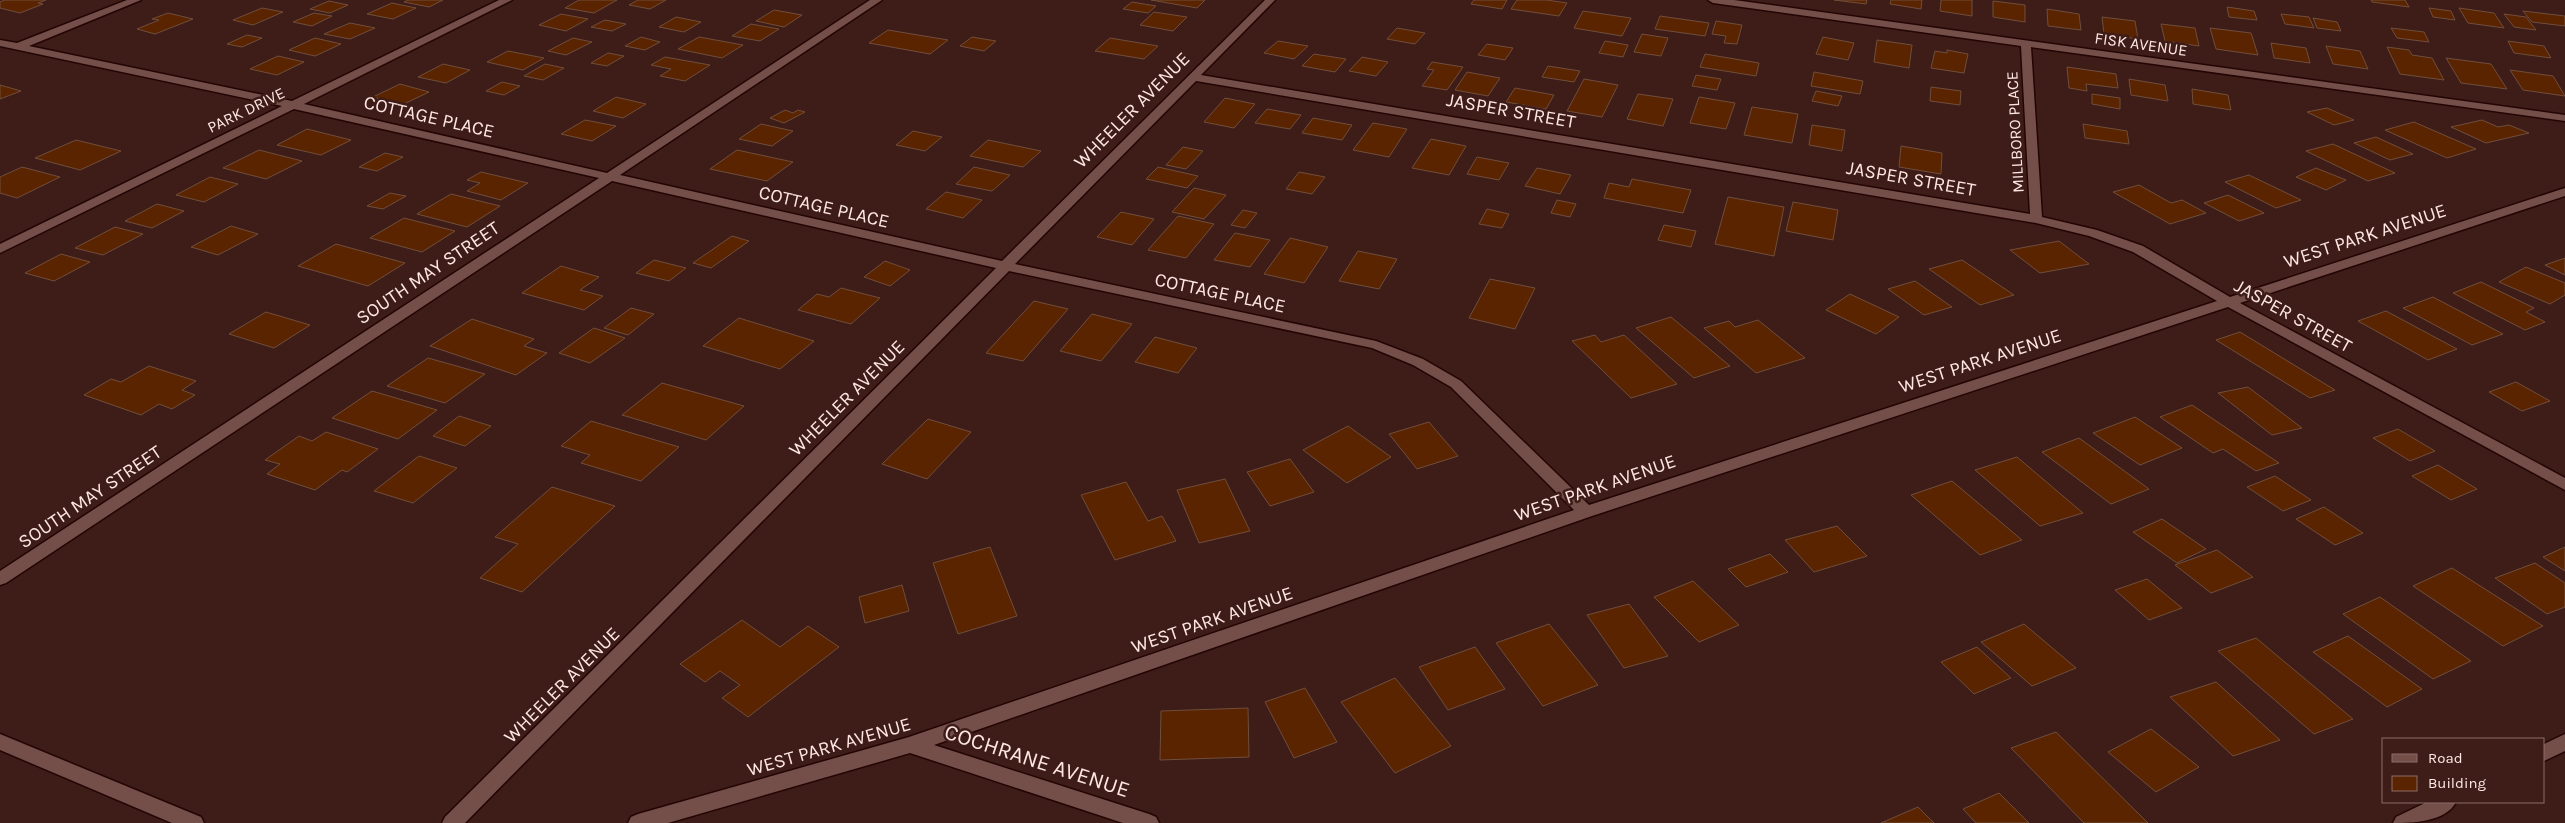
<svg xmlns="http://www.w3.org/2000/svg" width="2565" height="823" viewBox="0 0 2565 823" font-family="Karla,sans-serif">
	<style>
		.building { fill: #5b2400; stroke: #6f4e3c }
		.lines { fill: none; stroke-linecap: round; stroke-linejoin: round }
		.minor-casing { stroke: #230504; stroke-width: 3 }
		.minor { fill: #744e48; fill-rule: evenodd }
		.labels { text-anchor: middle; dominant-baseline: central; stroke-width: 5; stroke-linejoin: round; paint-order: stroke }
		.far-street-label { font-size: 16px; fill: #fee7e3; stroke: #3e1c18 }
		.street-label { font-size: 19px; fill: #fee7e3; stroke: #3e1c18 }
		.near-street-label { font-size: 22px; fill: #fee7e3; stroke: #3e1c18 }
	</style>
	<rect width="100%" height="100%" fill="#3e1c18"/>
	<!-- building -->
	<g class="building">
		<polygon points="5,0 46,0 38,3 43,4 20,13 0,8 0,2"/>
		<polygon points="408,0 443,0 429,7 404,2"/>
		<polygon points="579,0 617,0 594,13 565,8"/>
		<polygon points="638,0 666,0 650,9 629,5"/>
		<polygon points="1151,0 1205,0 1197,8"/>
		<polygon points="1474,0 1507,0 1502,9 1471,4"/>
		<polygon points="1517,0 1547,0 1567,3 1559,16 1511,9"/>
		<polygon points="1834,0 1867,0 1866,4"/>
		<polygon points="1891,0 1922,0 1921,9 1890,4"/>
		<polygon points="1941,0 1972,0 1972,16 1940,11"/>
		<polygon points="2371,0 2405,0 2409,7 2372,2"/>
		<polygon points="329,1 348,5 330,13 310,9"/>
		<polygon points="1993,1 2025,5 2025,22 1993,17"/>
		<polygon points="1132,2 1156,6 1148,13 1123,9"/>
		<polygon points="392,3 416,8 393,19 367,14"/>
		<polygon points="2227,7 2254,11 2257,20 2229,17"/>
		<polygon points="262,8 283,12 253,25 233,20"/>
		<polygon points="2429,8 2451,11 2455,20 2433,17"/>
		<polygon points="2459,8 2494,13 2504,28 2468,23"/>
		<polygon points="2047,9 2079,14 2081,30 2048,26"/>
		<polygon points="774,10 802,15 784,27 756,21"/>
		<polygon points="1583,11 1631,18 1622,36 1574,28"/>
		<polygon points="2523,11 2565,16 2565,26 2532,22"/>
		<polygon points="1154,12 1187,17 1173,31 1140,25"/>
		<polygon points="168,13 193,19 155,34 137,29 159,20 152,19"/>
		<polygon points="314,13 332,16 312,26 293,22"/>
		<polygon points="561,14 588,19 566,31 539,25"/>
		<polygon points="2281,14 2309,17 2314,28 2285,24"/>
		<polygon points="2504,14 2526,17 2536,30 2514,27"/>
		<polygon points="1660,16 1709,23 1705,36 1655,29"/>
		<polygon points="676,17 701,22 684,32 659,27"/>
		<polygon points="2102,17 2135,21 2138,39 2104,34"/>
		<polygon points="2313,18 2337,22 2341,31 2317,28"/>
		<polygon points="605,20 626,24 612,31 591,27"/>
		<polygon points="1716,21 1742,25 1737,44 1724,43 1726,36 1712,34"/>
		<polygon points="350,23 375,28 350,39 324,34"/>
		<polygon points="751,24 779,29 760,41 732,36"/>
		<polygon points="2161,24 2195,28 2199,46 2165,41"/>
		<polygon points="1397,28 1425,33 1415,44 1387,39"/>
		<polygon points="2210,28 2251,33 2258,55 2216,49"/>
		<polygon points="2391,28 2424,32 2429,42 2397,38"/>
		<polygon points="888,30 948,40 930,54 869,43"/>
		<polygon points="1642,34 1668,38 1661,56 1634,52"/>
		<polygon points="247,35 262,38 242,47 227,44"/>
		<polygon points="641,37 660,42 645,50 625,46"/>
		<polygon points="699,37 743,45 722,58 678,49"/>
		<polygon points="972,37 996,41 984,51 960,46"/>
		<polygon points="1823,37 1854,43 1848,60 1816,54"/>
		<polygon points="315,38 341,44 315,56 289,50"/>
		<polygon points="573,38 592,42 566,55 548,51"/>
		<polygon points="1110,38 1158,46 1144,59 1095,51"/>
		<polygon points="1877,40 1912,45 1909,68 1874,62"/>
		<polygon points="1278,41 1308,46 1294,59 1264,53"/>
		<polygon points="1605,41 1628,45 1623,57 1599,53"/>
		<polygon points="2508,41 2544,46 2551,58 2514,53"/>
		<polygon points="2271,43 2306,48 2310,63 2274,58"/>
		<polygon points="1487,44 1513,48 1505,60 1478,55"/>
		<polygon points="2326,46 2360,51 2368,69 2333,64"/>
		<polygon points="2387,47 2409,50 2412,55 2432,58 2444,80 2400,74"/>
		<polygon points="1947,50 1968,54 1964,73 1931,68 1935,51 1947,53"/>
		<polygon points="508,51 544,58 523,70 487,62"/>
		<polygon points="608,53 624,56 607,66 591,63"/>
		<polygon points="1314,54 1346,59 1335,72 1302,66"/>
		<polygon points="1705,54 1759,63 1756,76 1700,67"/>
		<polygon points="278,56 304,62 277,75 250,69"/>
		<polygon points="665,57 710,65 685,81 660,76 671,69 651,65"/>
		<polygon points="1362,57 1388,62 1376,76 1349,71"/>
		<polygon points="2446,58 2491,64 2507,89 2461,83"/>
		<polygon points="1432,62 1463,67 1447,90 1422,86 1434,70 1427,69"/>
		<polygon points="443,64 470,70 446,83 418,77"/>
		<polygon points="545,64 564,68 543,80 524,76"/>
		<polygon points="1548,66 1580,71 1574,82 1542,77"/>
		<polygon points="2067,67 2116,74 2118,88 2086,84 2087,91 2069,88"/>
		<polygon points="2510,70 2553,76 2565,96 2523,90"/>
		<polygon points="1467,72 1500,78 1488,96 1455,90"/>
		<polygon points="1814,72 1863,81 1860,94 1811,86"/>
		<polygon points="1696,75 1721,79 1717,90 1692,86"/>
		<polygon points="1584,79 1618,85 1602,117 1567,111"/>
		<polygon points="2129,79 2165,85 2168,101 2131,95"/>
		<polygon points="502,82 520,86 504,95 486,91"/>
		<polygon points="400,84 429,92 402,105 373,97"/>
		<polygon points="0,85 21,91 0,99"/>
		<polygon points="1931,87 1961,91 1960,105 1930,101"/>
		<polygon points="1515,88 1554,95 1546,109 1506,102"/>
		<polygon points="2192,89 2228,95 2231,110 2193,104"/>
		<polygon points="1816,91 1842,96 1838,106 1812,101"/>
		<polygon points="1638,94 1673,99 1663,126 1627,119"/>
		<polygon points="2092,94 2120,98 2120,109 2092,104"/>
		<polygon points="616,97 646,104 623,118 593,111"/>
		<polygon points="1699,97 1735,103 1726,129 1690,123"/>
		<polygon points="1225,98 1255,104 1234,128 1204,122"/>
		<polygon points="1752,107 1798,114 1792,143 1744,135"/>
		<polygon points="2327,108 2354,120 2334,125 2307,112"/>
		<polygon points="1267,109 1301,115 1290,129 1255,123"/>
		<polygon points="785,110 793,113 798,110 805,112 784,123 770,118"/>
		<polygon points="1313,118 1352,125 1342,140 1302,133"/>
		<polygon points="585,120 616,126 592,141 561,134"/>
		<polygon points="2482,120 2498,127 2509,125 2529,133 2486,143 2451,127"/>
		<polygon points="2414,122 2476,149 2447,158 2385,130"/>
		<polygon points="1373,123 1407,129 1389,157 1353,150"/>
		<polygon points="761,124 793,131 772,146 739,139"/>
		<polygon points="2083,124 2127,131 2129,144 2085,138"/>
		<polygon points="1812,125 1845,130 1842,151 1809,145"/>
		<polygon points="307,129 351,140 321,155 277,145"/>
		<polygon points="913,131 942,137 925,151 896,145"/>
		<polygon points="2376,137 2413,154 2390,160 2354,143"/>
		<polygon points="1431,139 1466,146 1449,175 1412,168"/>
		<polygon points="76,140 121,151 80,170 35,158"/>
		<polygon points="988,140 1041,151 1023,167 970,156"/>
		<polygon points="2333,144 2395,173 2368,181 2306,151"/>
		<polygon points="1901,146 1942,153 1941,174 1899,167"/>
		<polygon points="1183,147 1203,151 1186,169 1166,165"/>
		<polygon points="259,150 302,161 266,179 223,168"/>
		<polygon points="737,150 793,162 767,181 710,169"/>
		<polygon points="385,153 403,157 377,171 359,167"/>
		<polygon points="1477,157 1509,163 1499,180 1467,174"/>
		<polygon points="22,167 60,177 17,198 0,193 0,177"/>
		<polygon points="974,167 1010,175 992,191 956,184"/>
		<polygon points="1158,167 1198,176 1187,188 1146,179"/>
		<polygon points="1537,168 1571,175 1560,194 1525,186"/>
		<polygon points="2316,168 2346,180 2326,190 2296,177"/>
		<polygon points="481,172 528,183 501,200 467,191 480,183 467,180"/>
		<polygon points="1299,172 1325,177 1312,194 1286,189"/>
		<polygon points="2249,175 2301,200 2276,208 2225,182"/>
		<polygon points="210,177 238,184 204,202 176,195"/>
		<polygon points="1632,179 1691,190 1683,213 1604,198 1609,183 1629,187"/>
		<polygon points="2139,185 2171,203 2182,200 2206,213 2170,224 2113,192"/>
		<polygon points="1194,188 1226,195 1204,219 1172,212"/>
		<polygon points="946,192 982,200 963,218 926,209"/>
		<polygon points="390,193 406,196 383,209 367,206"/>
		<polygon points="451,194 500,206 467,227 417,214"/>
		<polygon points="2228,195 2264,213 2239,221 2204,203"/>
		<polygon points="1728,197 1784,207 1774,256 1715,244"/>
		<polygon points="1557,200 1576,204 1570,217 1551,213"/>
		<polygon points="1793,202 1838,210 1833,240 1786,231"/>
		<polygon points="157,204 184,211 152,228 125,221"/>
		<polygon points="1487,209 1509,214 1502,228 1479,224"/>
		<polygon points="1243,210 1257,213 1245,228 1231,225"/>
		<polygon points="1121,212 1154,219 1132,245 1097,237"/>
		<polygon points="1178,216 1214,224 1186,258 1148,250"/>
		<polygon points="404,218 455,231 422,252 370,238"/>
		<polygon points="1664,225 1696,231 1691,247 1658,240"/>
		<polygon points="231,226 258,234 218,255 191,247"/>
		<polygon points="115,227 143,234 103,255 75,248"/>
		<polygon points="1235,233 1270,240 1250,267 1214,260"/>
		<polygon points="732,236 749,241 711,268 693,263"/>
		<polygon points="1290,238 1328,247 1304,283 1264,274"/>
		<polygon points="2059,241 2089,264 2040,273 2010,250"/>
		<polygon points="336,244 405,263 368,286 298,266"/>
		<polygon points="1358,251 1397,259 1379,289 1339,281"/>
		<polygon points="61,254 90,262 54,281 25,273"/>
		<polygon points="2565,258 2565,275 2545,265"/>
		<polygon points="654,260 686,268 669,281 636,273"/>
		<polygon points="1962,260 2014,295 1980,305 1929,269"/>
		<polygon points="885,261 910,270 890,286 864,277"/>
		<polygon points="561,266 599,277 580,290 603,296 584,310 522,293"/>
		<polygon points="2526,267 2565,283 2565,295 2550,304 2499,282"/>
		<polygon points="1490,279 1535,288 1515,329 1469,318"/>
		<polygon points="1915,281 1952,307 1924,315 1888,289"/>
		<polygon points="2481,282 2534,308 2526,312 2545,322 2525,330 2453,293"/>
		<polygon points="841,288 880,298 851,324 798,310 817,294 829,297"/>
		<polygon points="1850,294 1899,317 1876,334 1826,310"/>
		<polygon points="2433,297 2503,334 2472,345 2403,308"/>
		<polygon points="1034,301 1068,309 1023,361 986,353"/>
		<polygon points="631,308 654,314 628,335 604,328"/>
		<polygon points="2386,311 2457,349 2428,360 2358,321"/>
		<polygon points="266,312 310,325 274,348 229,334"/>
		<polygon points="1092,314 1132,324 1101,361 1060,351"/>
		<polygon points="1671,317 1730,366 1694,378 1636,328"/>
		<polygon points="739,318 814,341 780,369 703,346"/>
		<polygon points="472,319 534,339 524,346 547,353 516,375 430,346"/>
		<polygon points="1758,320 1805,358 1756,373 1704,328 1729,321 1735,327"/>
		<polygon points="594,328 625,338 590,363 559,353"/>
		<polygon points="2240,332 2335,390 2310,398 2216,340"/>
		<polygon points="1595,335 1601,342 1624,335 1677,384 1631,398 1572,341"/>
		<polygon points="1155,337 1197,348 1178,373 1135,362"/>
		<polygon points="428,358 485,374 445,403 387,386"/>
		<polygon points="149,366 196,381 182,390 195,395 172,409 159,404 141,415 84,395 111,379 121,382"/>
		<polygon points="2516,382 2550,401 2522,411 2489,392"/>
		<polygon points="662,383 744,406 706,440 622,415"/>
		<polygon points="2248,387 2302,428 2272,435 2218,393"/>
		<polygon points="372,391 437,410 398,439 332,418"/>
		<polygon points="2192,405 2279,463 2256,471 2223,449 2213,453 2160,417"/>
		<polygon points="459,416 491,426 465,446 433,436"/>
		<polygon points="2135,417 2182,448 2140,465 2093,433"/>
		<polygon points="928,419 971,432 927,479 882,464"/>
		<polygon points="591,421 679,447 641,481 581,463 590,455 561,446"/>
		<polygon points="1429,422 1458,456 1417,469 1389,434"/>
		<polygon points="1348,426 1391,457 1347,483 1303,450"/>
		<polygon points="2398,429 2435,451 2410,461 2373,438"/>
		<polygon points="326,432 378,449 347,472 342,470 315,490 267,474 280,464 265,460 299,436 312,441"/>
		<polygon points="2079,438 2149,489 2111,504 2042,452"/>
		<polygon points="419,456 457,468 413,503 374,491"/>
		<polygon points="2017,457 2083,513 2040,526 1975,470"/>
		<polygon points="1290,459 1314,492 1270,506 1247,472"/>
		<polygon points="2438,465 2477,489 2451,500 2412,476"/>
		<polygon points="2275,476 2311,500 2283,511 2247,487"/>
		<polygon points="1225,479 1250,531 1199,543 1177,490"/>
		<polygon points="1952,481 2022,540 1980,555 1911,495"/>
		<polygon points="1126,482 1148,521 1162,516 1176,541 1115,560 1081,495"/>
		<polygon points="552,487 615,506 522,592 480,578 518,544 495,537"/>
		<polygon points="2324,507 2363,533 2335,545 2296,519"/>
		<polygon points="2162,519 2206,549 2177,563 2133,532"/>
		<polygon points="1837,526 1867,556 1814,572 1785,540"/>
		<polygon points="990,547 1017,616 958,634 933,563"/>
		<polygon points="2565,547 2565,571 2543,557"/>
		<polygon points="2217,550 2253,577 2211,593 2175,565"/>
		<polygon points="1770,554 1788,572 1746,587 1728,569"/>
		<polygon points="2535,563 2565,583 2565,607 2547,614 2495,578"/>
		<polygon points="2452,568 2543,626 2503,646 2413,586"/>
		<polygon points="2147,579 2182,608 2149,620 2115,590"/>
		<polygon points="1693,581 1739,625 1699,642 1654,597"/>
		<polygon points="902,585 909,611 865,623 859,597"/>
		<polygon points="2380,597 2471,661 2433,679 2343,614"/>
		<polygon points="1629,604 1668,656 1624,668 1587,615"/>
		<polygon points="742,620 780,647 808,626 839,647 748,717 722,698 740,685 720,671 705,682 680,664"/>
		<polygon points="1549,624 1598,685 1543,706 1496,643"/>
		<polygon points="2024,624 2076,668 2032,686 1981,642"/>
		<polygon points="2348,636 2422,689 2387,707 2313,652"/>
		<polygon points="2256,638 2353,719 2314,734 2218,651"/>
		<polygon points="1475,647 1505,689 1448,710 1419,667"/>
		<polygon points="1977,647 2011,678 1974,694 1941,662"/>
		<polygon points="1395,678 1451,746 1395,773 1341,702"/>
		<polygon points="2216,682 2280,740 2233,756 2170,697"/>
		<polygon points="1305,688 1337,742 1294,758 1265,702"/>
		<polygon points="1248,708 1249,757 1160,760 1161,711"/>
		<polygon points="2151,729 2199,767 2156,792 2108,752"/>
		<polygon points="2056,732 2148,823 2084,823 2011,748"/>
		<polygon points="1999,793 2029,823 1976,823 1963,809"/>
		<polygon points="1918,807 1934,823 1881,823"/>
	</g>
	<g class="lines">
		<defs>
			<g id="minor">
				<path d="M127,0H141L29,46L292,101L499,0H512L304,104L607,173L870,0H882L620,175L1002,261L1265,0H1275L1201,75L2030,214L2021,46L1713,3L1708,0H1734L2565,115V121L2031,47L2042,217L2097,230L2143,246L2230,297L2565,188V196L2240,303L2565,478V490L2228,307L1592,516L934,745L1149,814L1156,817L1159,823H1123L910,753L668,823H628L631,817L638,814L909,737L1574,510L1451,387L1413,365L1372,348L1009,271L465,823H442L445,817L996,268L612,181L6,583L0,585V571L599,178L294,109L0,253V244L282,106L0,46V40L17,43ZM1196,81L2036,223L2089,236L2133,252L2217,301L1589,505L1461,381L1423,359L1376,341L1015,264Z"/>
				<polygon points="0,734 201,817 204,823 172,823 0,750"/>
				<polygon points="2565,734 2565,751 2544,761 2544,744"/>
				<path d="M2427,802H2456C2446,822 2412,823 2393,823L2396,817Z"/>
			</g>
		</defs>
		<!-- minor casing -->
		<use href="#minor" class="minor-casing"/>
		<!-- minor -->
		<use href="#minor" class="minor"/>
	</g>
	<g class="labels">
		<!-- far-street labels -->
		<g class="far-street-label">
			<text transform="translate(2141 44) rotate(8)">FISK AVENUE</text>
			<text transform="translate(246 110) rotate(-26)">PARK DRIVE</text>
			<text transform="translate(2015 132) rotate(-93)">MILLBORO PLACE</text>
		</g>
		<!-- street labels -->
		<g class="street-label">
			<text transform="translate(1132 110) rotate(-45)">WHEELER AVENUE</text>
			<text transform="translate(1511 111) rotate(10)">JASPER STREET</text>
			<text transform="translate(429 117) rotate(13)">COTTAGE PLACE</text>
			<text transform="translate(1911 179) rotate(10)">JASPER STREET</text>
			<text transform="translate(824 207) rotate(13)">COTTAGE PLACE</text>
			<text transform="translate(2365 236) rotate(-18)">WEST PARK AVENUE</text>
			<text transform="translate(428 273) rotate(-34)">SOUTH MAY STREET</text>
			<text transform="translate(1220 293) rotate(12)">COTTAGE PLACE</text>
			<text transform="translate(2293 316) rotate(29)">JASPER STREET</text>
			<text transform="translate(1980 361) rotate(-18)">WEST PARK AVENUE</text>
			<text transform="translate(847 398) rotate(-45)">WHEELER AVENUE</text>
			<text transform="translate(1595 488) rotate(-19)">WEST PARK AVENUE</text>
			<text transform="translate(90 497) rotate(-34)">SOUTH MAY STREET</text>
			<text transform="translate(1212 620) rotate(-19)">WEST PARK AVENUE</text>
			<text transform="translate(562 685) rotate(-45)">WHEELER AVENUE</text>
			<text transform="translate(829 747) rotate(-16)">WEST PARK AVENUE</text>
		</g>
		<!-- near-street labels -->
		<g class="near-street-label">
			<text transform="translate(1037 761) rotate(18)">COCHRANE AVENUE</text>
		</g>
	</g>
	<!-- legend -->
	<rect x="2382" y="738" width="162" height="65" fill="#3e1c18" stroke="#8b6d69"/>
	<rect x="2392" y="754" width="25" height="8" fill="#744e48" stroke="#8b6d69"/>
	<text x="2428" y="763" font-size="15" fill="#fee7e3">Road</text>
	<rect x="2392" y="776" width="25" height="15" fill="#5b2400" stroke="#8b6d69"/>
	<text x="2428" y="788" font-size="15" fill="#fee7e3">Building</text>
</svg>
